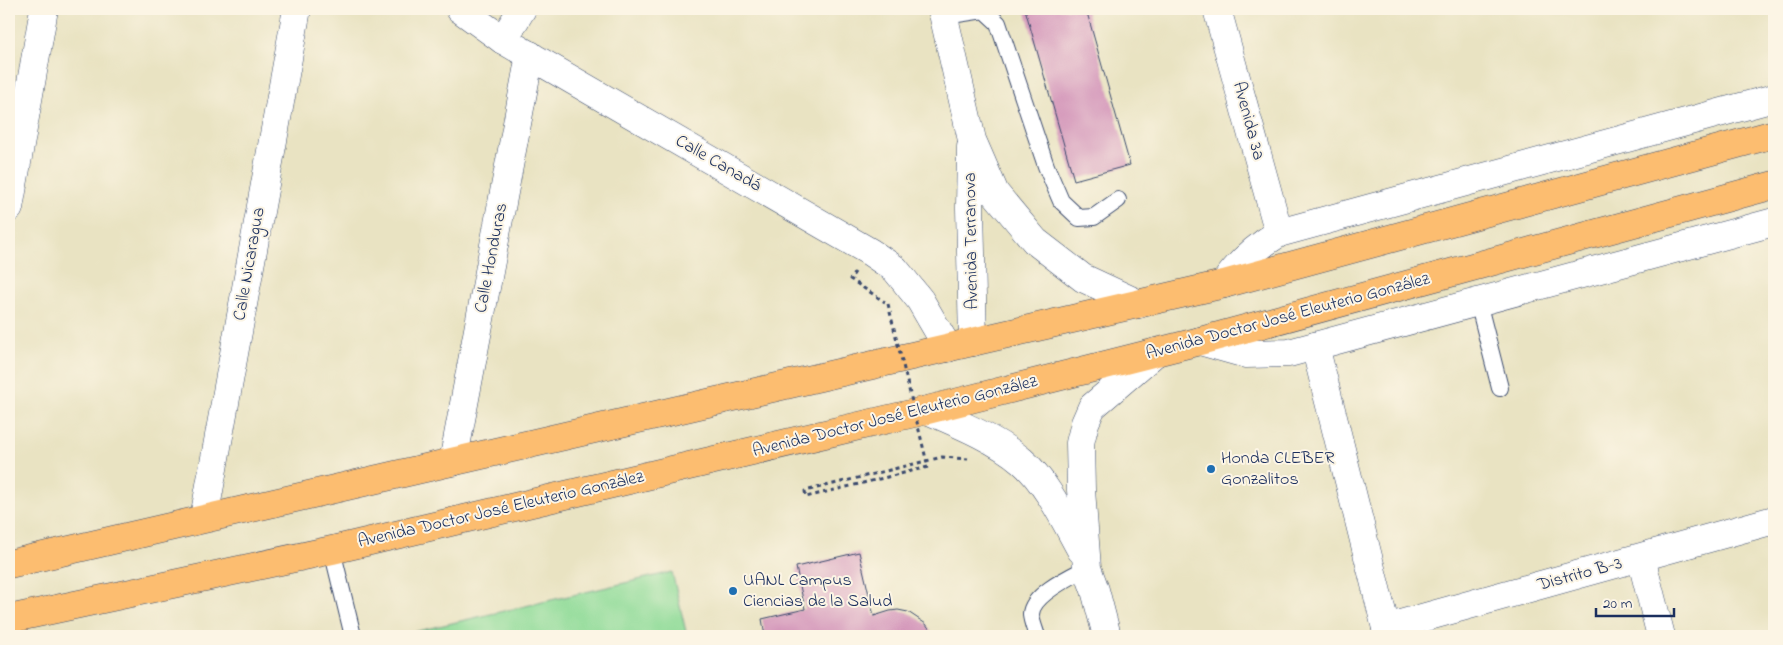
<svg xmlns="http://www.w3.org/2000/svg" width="1783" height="645" viewBox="0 0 1783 645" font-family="'Indie Flower',sans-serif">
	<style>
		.green { fill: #8fdb98; stroke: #55857b }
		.building { fill: #d292b8 }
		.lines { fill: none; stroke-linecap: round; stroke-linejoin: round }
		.service-casing { stroke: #3a4a6d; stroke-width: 18 }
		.minor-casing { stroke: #3a4a6d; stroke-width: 29 }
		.tertiary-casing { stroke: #3a4a6d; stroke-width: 29 }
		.trunk-casing { stroke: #3a4a6d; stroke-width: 29 }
		.path { stroke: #3a4a6d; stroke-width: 3; stroke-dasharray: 4 4; stroke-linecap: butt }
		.service { stroke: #fff; stroke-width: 16 }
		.minor { stroke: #fff; stroke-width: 28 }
		.tertiary { stroke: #fff; stroke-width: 28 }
		.trunk { stroke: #fcbd6f; stroke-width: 28 }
		.path-bridge { stroke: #3a4a6d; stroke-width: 3; stroke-dasharray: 4 4; stroke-linecap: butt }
		.poi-dot { fill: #1f6fb2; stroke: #fcf5e5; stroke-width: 2 }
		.labels { text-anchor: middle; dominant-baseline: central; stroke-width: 4; stroke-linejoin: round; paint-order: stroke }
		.street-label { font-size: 18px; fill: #1b2f5e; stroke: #fcf5e5 }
		.poi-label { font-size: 18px; fill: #1b2f5e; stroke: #fcf5e5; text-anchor: start }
	</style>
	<rect width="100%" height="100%" fill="#fcf5e5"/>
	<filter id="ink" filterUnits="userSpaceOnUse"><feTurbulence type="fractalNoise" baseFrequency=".02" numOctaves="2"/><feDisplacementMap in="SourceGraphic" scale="10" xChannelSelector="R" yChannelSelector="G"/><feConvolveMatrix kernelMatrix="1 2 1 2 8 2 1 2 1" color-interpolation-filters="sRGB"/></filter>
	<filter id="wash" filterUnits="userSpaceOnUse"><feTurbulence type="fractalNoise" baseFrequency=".0096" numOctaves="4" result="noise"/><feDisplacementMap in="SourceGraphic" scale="20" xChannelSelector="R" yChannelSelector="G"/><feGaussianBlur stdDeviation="1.12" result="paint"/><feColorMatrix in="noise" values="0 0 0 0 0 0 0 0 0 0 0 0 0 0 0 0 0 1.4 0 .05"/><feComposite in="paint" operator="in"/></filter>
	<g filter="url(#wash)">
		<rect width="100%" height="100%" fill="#e9e3c2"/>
		<!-- green -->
		<polygon class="green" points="672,572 687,636 396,636"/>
		<g id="blocks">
			<!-- building -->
			<g class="building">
				<polygon points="1025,9 1086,9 1130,165 1074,180"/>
				<polygon points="859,552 874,616 890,611 898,610 908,612 926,624 934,636 765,636 762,619 805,609 796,567"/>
			</g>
		</g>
	</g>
	<g filter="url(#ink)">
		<use href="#blocks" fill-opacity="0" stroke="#3a4a6d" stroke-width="1"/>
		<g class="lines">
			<defs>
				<g id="service">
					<polyline points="944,16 984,10 998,23 1046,166 1061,201 1079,218 1094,217 1118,200"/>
					<polyline points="1478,302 1500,388"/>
					<polyline points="332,550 353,636"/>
					<path d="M1037,636C1035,630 1031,620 1031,614C1032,594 1072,576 1087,568"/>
				</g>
				<g id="minor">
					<polyline points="460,9 503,40 870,252 895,269 920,300 948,348"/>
					<polyline points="1217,9 1279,233"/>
					<polyline points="503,40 522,9"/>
					<polyline points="9,208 44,9"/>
					<polyline points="1315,346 1388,636"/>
					<path d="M927,410C957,423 998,440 1022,461C1046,481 1066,523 1081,550"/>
					<polyline points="453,462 530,55"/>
					<polyline points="204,518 297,9"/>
					<polyline points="1641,558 1661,636"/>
					<polyline points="1386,628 1774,520"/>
					<polyline points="1107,636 1095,590 1087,568 1081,490 1080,443 1085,423 1092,407 1156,352"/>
				</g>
				<g id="tertiary">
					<polyline points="942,9 972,140 995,193 1035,241 1083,278 1139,304"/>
					<polyline points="971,147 970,208 973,342"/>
					<path d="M1224,284C1239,262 1256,247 1279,233L1774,98"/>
					<polyline points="1200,341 1246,354 1289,353 1774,222"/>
				</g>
				<g id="trunk">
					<polyline points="9,564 1224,284 1774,134"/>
					<polyline points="9,619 332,550 927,410 1200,341 1774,185"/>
				</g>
			</defs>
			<!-- service casing -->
			<use href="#service" class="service-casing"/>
			<!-- minor casing -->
			<use href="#minor" class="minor-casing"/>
			<!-- tertiary casing -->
			<use href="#tertiary" class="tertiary-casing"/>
			<!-- trunk casing -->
			<use href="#trunk" class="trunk-casing"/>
			<!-- path -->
			<g class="path">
				<polyline points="855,272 850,279 885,302"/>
				<polyline points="928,467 806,497 805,491 942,457 968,459"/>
			</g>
			<!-- service -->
			<use href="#service" class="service"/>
			<!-- minor -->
			<use href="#minor" class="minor"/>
			<!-- tertiary -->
			<use href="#tertiary" class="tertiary"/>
			<!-- trunk -->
			<use href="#trunk" class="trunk"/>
			<!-- path-bridge -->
			<g class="path-bridge">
				<polyline points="888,304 928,467"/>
				<polyline points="9,619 13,636"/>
			</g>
		</g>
	</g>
	<!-- markers -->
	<g class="poi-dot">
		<circle cx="1211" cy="469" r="5"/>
		<circle cx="733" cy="591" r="5"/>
	</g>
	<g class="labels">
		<!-- street labels -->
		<g class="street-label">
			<text transform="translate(1248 121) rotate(75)">Avenida 3a</text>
			<text transform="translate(718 164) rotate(30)">Calle Canadá</text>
			<text transform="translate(972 241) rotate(-91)">Avenida Terranova</text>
			<text transform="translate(492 258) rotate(-79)">Calle Honduras</text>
			<text transform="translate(250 264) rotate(-80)">Calle Nicaragua</text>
			<text transform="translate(1288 317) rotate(-15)">Avenida Doctor José Eleuterio González</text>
			<text transform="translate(895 417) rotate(-14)">Avenida Doctor José Eleuterio González</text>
			<text transform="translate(501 510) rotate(-13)">Avenida Doctor José Eleuterio González</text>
			<text transform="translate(1580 575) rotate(-15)">Distrito B-3</text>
		</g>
		<!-- poi labels -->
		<g class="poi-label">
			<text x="1221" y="459">Honda CLEBER<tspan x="1221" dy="21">Gonzalitos</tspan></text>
			<text x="743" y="581">UANL Campus<tspan x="743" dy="21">Ciencias de la Salud</tspan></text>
		</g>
	</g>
	<!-- margin -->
	<rect width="1783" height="645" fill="none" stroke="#fcf5e5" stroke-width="30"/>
	<!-- scale -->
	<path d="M1596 608v8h78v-8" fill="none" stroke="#1b2f5e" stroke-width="2.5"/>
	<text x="1603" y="608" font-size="15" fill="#1b2f5e" stroke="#fcf5e5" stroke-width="4" paint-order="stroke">20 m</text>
</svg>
